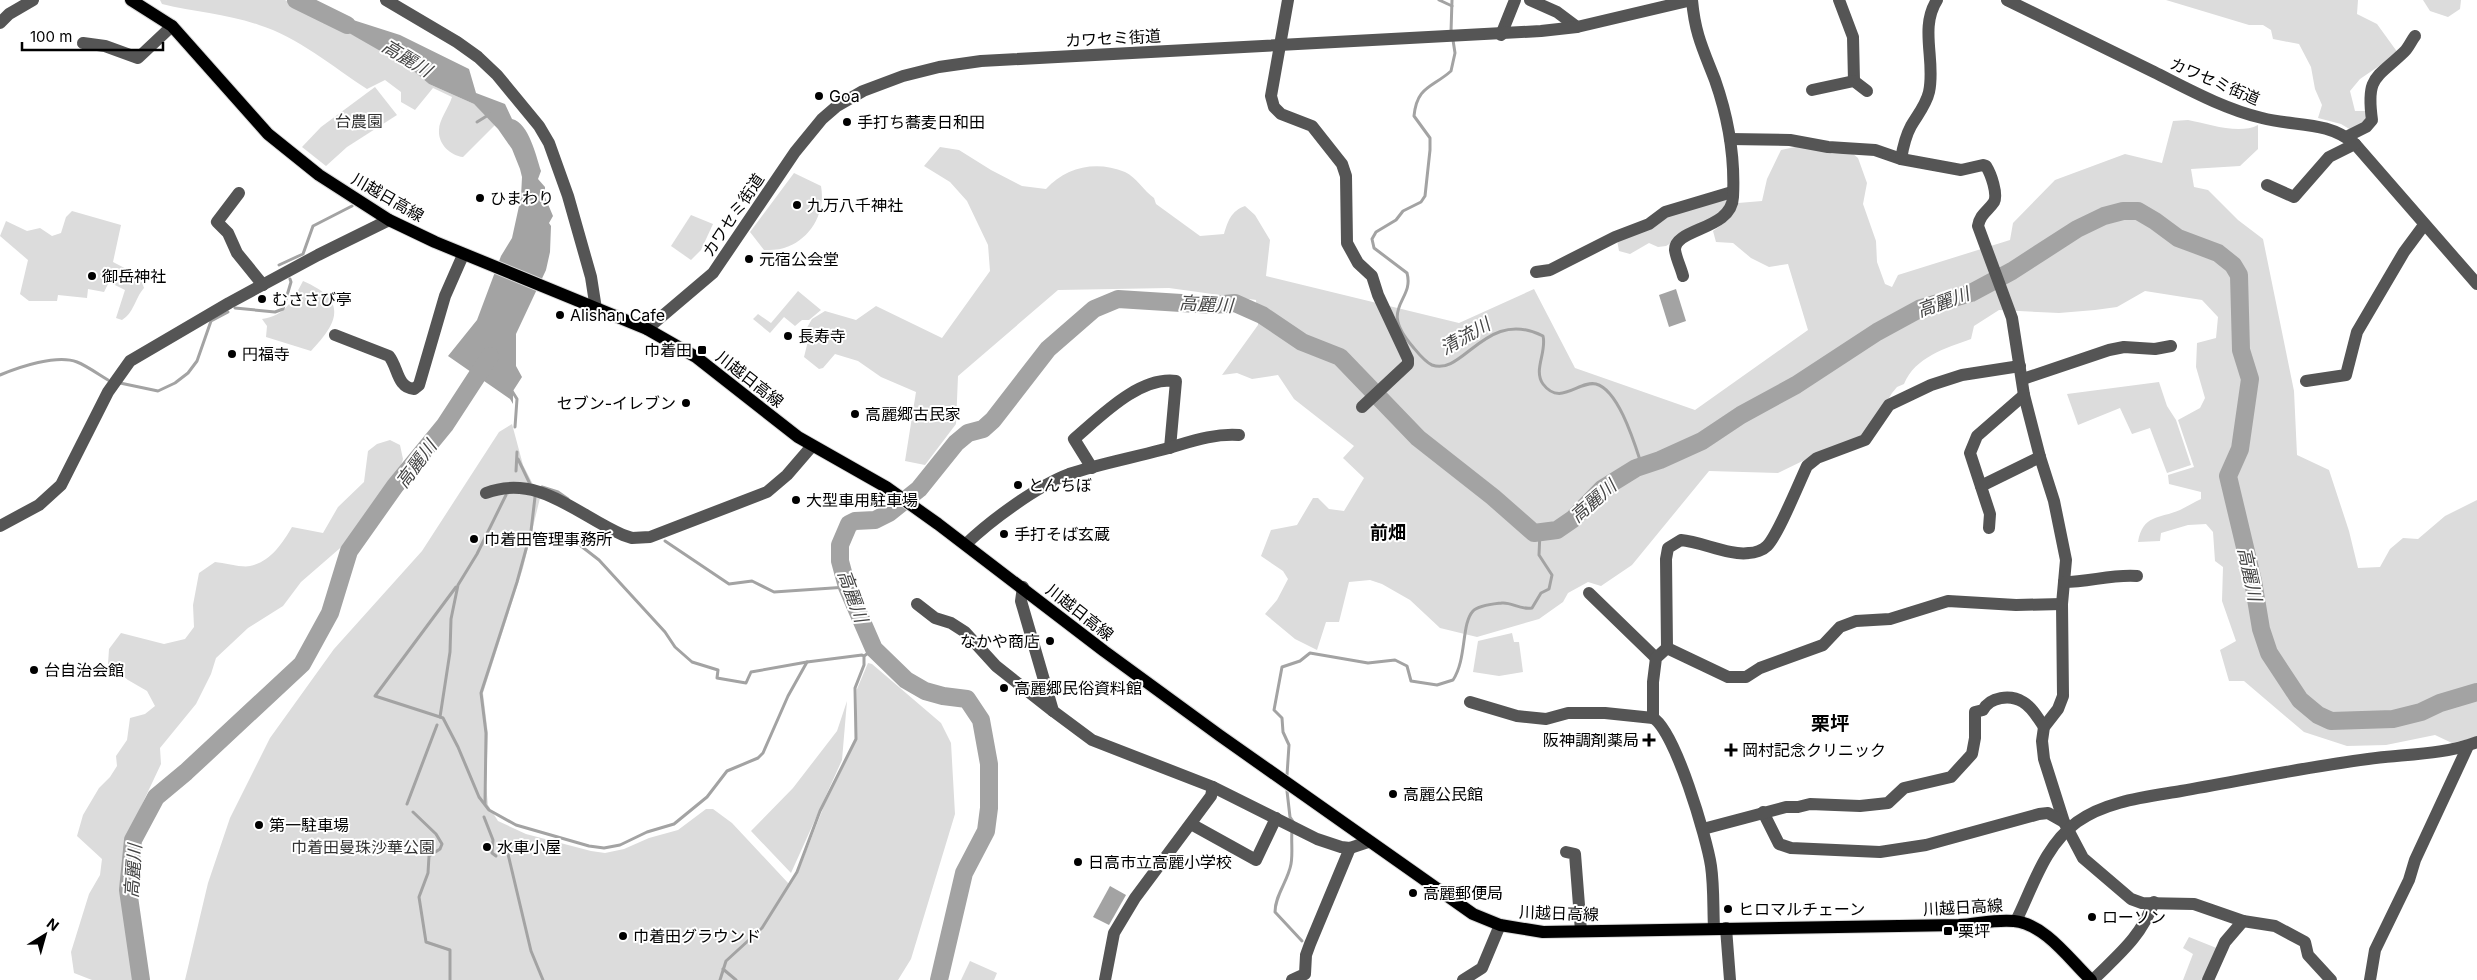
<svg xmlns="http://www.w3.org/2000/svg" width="2477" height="980" viewBox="0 0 2477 980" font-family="Inter,'Noto Sans JP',sans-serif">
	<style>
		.green { fill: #dcdcdc }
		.water { fill: #a3a3a3 }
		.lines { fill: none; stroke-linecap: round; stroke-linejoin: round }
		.stream { stroke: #a3a3a3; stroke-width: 3 }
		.river { stroke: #a3a3a3; stroke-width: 18 }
		.major-casing { stroke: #dbdbdb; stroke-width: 14 }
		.minor { stroke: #555; stroke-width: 12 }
		.major { stroke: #000; stroke-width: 12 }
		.poi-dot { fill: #000; stroke: #fff; stroke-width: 2 }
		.labels { text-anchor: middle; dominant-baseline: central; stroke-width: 4; stroke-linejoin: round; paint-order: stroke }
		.street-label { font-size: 16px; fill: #000; stroke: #fff }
		.poi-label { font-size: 16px; fill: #000; stroke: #fff; text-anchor: start }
		.park-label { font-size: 16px; fill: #333; stroke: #fff }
		.water-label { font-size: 18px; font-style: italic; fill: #444; stroke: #fff }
		.neighbourhood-label { font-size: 18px; font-weight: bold; fill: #000; stroke: #fff }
		.quarter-label { font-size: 19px; font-weight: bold; fill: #000; stroke: #fff }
	</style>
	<rect width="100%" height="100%" fill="#fff"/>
	<!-- green -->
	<g class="green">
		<path d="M160,0H285L361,39L410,68L429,84L474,104L495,125L463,157C450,155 438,144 439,130C439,120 449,107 452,97L433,88L415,110L401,102V92L385,80L367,89C333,67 298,37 259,25C228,14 194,12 162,4Z"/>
		<polygon points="2166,0 2358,0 2357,14 2377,24 2398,53 2360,79 2350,91 2355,111 2366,111 2369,119 2351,130 2341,124 2318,118 2322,105 2315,89 2311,67 2299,44 2273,39 2271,30 2263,25 2249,25"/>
		<polygon points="2423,0 2461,0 2460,9 2448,17 2430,11"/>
		<polygon points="375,87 397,115 347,147 326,166 302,147 321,127"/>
		<path d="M2188,120C2209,124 2239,135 2258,125V149L2240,166L2191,169L2194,187L2208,190L2238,220L2263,239L2294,391L2297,455L2329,470L2349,531L2358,568L2380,567L2390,549L2403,538L2418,539L2445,516L2477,500V737L2452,743L2435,735L2386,745L2347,746L2304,732L2244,681H2229L2220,650L2236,641L2222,601L2223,567L2215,561L2213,532L2206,524L2188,525L2161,533L2160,541L2138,542C2143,514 2159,519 2180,510C2188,506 2194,502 2201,499V492L2169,484L2168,475L2194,467L2178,420L2200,408L2205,398L2196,367L2197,343L2216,338L2218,317L2202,300L2145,291L2117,307L2095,310L2059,313L1999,310L1974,326L1971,339C1946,348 1915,357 1904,384L1897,387L1892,393L1865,438L1815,455L1778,473L1709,471L1632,565L1601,586L1588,582L1568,593L1563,602L1539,619L1477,637L1440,628L1410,600L1382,584L1370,580L1349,582L1339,622H1326L1317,650L1295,639L1265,614L1277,600L1288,579L1283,571L1261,556L1271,530L1297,525L1313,498H1318L1329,509L1344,511L1364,478L1343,458L1354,446L1294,399L1278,375L1252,379L1237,373L1222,375L1258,325L1256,300L1169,288L1058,290L958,376L956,424L925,465L905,461L916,392L881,377L858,361L835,354L823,368L819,369L804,357L808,341L805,331L812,319L825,311L856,320L876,306L942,338L990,271L988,245L967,201L950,182L924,166L940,147L959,150L991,170L1022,186L1046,189C1066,167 1096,160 1125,172C1136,177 1144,191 1154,198L1156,204L1200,236L1224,234C1228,221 1231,211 1245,206L1255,215L1270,240L1266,276L1459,323L1534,289L1575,368L1695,410L1808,330L1788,264L1769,267L1751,258L1733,243L1716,242L1713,231L1724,223L1738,203L1762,201L1767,179L1781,150L1814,143L1832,154L1852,153L1858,158L1867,183L1863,204L1876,241L1877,262L1885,284L1892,287L1898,275L2010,240L2013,223L2055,180L2125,154L2162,163L2173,121Z"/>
		<path d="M794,173L821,186C826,213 810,240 784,248C778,250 770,250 764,250L750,232Z"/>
		<polygon points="1727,198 1724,210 1666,246 1658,247 1649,243 1630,254 1619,251 1617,240 1660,219"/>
		<path d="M72,211L121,225L113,262L140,276L144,288C135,298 134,313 122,320L116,318L125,290L109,282L104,292L88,289L87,298L58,295L57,301H29L20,294L28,260L0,236L6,221L27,231L40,228L52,236L61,233L66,217Z"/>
		<polygon points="691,215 713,224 701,250 691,260 671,246"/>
		<path d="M303,281C347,300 340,321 311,351L266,337L267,326L262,319C285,316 293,300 303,281Z"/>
		<polygon points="798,291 821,310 809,320 802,320 795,326 784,317 770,333 753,319 758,314 771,323"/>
		<polygon points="2159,382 2167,406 2176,420 2191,465 2167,473 2150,428 2132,434 2120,408 2078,425 2067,394"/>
		<polygon points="512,424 523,465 540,498 523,568 483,693 488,734 486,785 488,805 498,821 526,834 591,851 605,853 624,849 649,838 678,830 706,809 713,809 732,823 789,884 798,872 824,806 857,739 857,689 868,663 872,664 941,723 951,743 955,814 911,959 898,980 185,980 208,883 230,818 270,738 334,649 422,551 499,432"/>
		<path d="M390,440L400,445L403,459L397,478L389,485L359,524L354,536L301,582L283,606L248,628L216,658L211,674L196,704L160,748L161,764L128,834L124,881L135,980H92L74,973L71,952L89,894L100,875L102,859L77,836L83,815L99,788L110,777L117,766L116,756L127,740L130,718L145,714L155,706L147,691L128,680L108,664L109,649L121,633L164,644L185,639L194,627L193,605L199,573L215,562C225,563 243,568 250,566C270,562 282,544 292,527L323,533L338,507L364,482L368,451L377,444Z"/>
		<polygon points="1512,633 1514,642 1519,642 1523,672 1499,676 1473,672 1478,641"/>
		<polygon points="847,701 842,760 791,873 751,831 793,788 837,731"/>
		<polygon points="2189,937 2219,949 2204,980 2183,980 2193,954 2183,948"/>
		<polygon points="970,961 997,973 994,980 961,980"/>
	</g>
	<!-- water -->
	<g class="water">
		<path d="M325,11L400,35L469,69L476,93L505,104L512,119C529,123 536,156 541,171L538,179L545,187V197L553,216L549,223L551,226L550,252L546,270L516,334V366L522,377L513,391V404L510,399L448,356L477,320L501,256L512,238L521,197L522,177L520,169L512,149L498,129L474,104L429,84L410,68L328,21Z"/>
		<polygon points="1676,289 1686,321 1669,327 1659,295"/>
		<polygon points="1110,886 1126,895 1109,925 1093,917"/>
	</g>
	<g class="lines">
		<!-- stream -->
		<g class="stream">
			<polyline points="1439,0 1452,6"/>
			<polyline points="309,5 310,0"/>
			<polyline points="1451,32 1452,0"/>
			<path d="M1453,40L1455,53L1451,71C1432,88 1417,86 1414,116L1430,138V150L1425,196L1421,202L1403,211L1396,220L1376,232L1372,239L1374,248L1407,273C1415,302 1377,306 1413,347C1418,353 1425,362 1432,365C1463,377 1486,307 1543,336C1547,352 1533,370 1543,384C1560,407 1579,380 1596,384C1619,390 1635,445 1642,466"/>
			<polyline points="477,122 490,114"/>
			<polyline points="279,265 303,254 313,226 352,206"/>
			<polyline points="235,308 275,312 283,309 291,282 290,279"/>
			<path d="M0,375C19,367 57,354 77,362C87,366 98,374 108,380"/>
			<polyline points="120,383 158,391 175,383 188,373 197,361 211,321 228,312"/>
			<polyline points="512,391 517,399 515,427"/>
			<polyline points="518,459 530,484"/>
			<polyline points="516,471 517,452"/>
			<polyline points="542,487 558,492 568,499"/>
			<polyline points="506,495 477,554 458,585 451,619 450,652 440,717 443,718 458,747 479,797 489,810 516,825 589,846 604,848 620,845 647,832 674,824 707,797 727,771 758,758 763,753 788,696 807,662 862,655 864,656"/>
			<polyline points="665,541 729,584 752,581 774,592 847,587"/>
			<polyline points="581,546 599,560 665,632 675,647 692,662 718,670 717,678 746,683 751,672 807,662"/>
			<polyline points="440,717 375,696 456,587"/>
			<path d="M1287,775L1289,745L1283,732L1282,718L1274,710L1282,667L1300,661L1310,653L1368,663L1395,660L1407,666L1411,681L1437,685L1453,680C1467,659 1461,624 1473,611C1479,605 1494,604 1502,603C1512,602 1519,610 1532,608L1541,593L1549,589L1552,575L1539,555L1540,532"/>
			<polyline points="1287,791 1290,817 1294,823"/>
			<polyline points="407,804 437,725"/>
			<polyline points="485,804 486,733 481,693 517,582 531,531 535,497"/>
			<polyline points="413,812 436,834 442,844 440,849 429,856 428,873 419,897 426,942 450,950 450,980"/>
			<polyline points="484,817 493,840 492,853 496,856"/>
			<path d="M1292,831C1291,842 1293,853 1291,864C1288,881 1275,895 1275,912L1302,941"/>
			<polyline points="508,854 531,951 543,980"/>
			<polyline points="723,969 736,980"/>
			<polyline points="720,980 726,961 762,928 797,872 820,811 856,739 855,688 864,665 864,656 874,649"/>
		</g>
		<!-- river -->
		<g class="river">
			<polyline points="296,0 347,25"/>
			<polyline points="141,980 128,890 133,840 156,797 186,772 302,664 330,613 349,551 395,486 445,425 490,356"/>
			<polyline points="939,980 964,873 986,831 989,808 989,764 981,720 967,699 943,696 925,691 906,680 874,649 847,587 840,561 840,545 849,524 855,521 875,520 889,513 919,489 956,443 968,433 983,429 993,420 1048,349 1094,309 1118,299 1213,305 1235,303 1262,315 1302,342 1340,357 1418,438 1493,497 1534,533 1557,530 1573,519 1602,489 1636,468 1660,460 1702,441 1741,415 1796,385 1877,332 1921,308 1971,293 2012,271 2077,229 2104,216 2123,211 2138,211 2155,221 2178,238 2218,253 2233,265 2239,275 2241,350 2250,379 2240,449 2228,476 2253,581 2261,629 2269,653 2300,700 2318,715 2331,721 2393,719 2421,712 2440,703 2477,692"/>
		</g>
		<defs>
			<path id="major" d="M131,0L172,26L268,134L319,175L389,220L435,242L647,329L696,357L798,437L886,487L938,524L1104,651L1219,735L1473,914L1500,925L1543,932L1959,925C1977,924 1996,919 2014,921C2045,924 2070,960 2091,980"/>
		</defs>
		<!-- major casing -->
		<use href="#major" class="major-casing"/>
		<!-- minor -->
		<g class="minor">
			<polyline points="386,0 457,42 478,57 497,75 539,126 549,143 568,196 591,277 596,309"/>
			<polyline points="1288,0 1271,96 1274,107 1281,114 1312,126 1342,164 1346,176 1347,243 1358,263 1372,276 1378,295 1408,359 1408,364 1362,407"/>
			<polyline points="1530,0 1557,12 1577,27"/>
			<polyline points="1839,0 1853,37 1854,81"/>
			<path d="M2007,0C2056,24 2105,48 2154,72C2188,89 2224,109 2262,118C2295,127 2327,120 2355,144L2477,284"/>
			<polyline points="0,23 9,14 33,0"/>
			<polyline points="1501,35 1515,0"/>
			<polyline points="83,43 105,46 138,58 172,26"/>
			<polyline points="1812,90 1854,81 1867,91"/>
			<path d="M2346,137L2366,127L2372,120C2366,76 2376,79 2404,52C2409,47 2411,41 2415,36"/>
			<path d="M1730,139L1790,140L1828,147L1875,150L1901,159L1961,170L1983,165L1986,166C1991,174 1998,194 1994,202C1988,211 1980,214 1978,226L2012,318L2024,395L2040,457L2054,501L2066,560L2062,604L2063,696L2058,709L2044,727L2042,741L2044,759L2064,822L2083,858L2131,899L2142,903L2194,904L2243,921L2275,926L2305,942L2308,955L2331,980"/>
			<path d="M1901,159C1903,147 1905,137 1911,126C1918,114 1926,105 1929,92C1936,61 1919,28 1937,0"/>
			<polyline points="2267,185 2294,197 2329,157 2355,144"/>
			<polyline points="239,193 217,222 228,233 237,253 263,285"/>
			<polyline points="1536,272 1550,270 1615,237 1649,224 1665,212 1732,192"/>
			<path d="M1683,276C1681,268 1676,258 1675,250C1674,228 1732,230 1733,197C1735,158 1728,117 1715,80C1703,49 1695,34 1692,0"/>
			<polyline points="647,329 713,273 795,152 822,119 837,106 863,91 903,76 939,67 981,61 1541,31 1577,27 1692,0"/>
			<path d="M335,335L389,356C398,367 397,388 414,389L419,385L445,296L463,255"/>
			<polyline points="2023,379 2109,350 2124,347 2155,349 2171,346"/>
			<polyline points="2306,381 2346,375 2357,332 2404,252 2424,225"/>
			<path d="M1092,468L1074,439C1100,417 1139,376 1176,381L1170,448"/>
			<polyline points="1981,486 2040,457"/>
			<path d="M486,493C538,473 577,515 623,535L632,538L650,537L767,492L787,475L812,446"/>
			<polyline points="0,526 39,505 61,485 108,392 130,361 229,303 318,255 389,220"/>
			<polyline points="1989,528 1990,514 1970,453 1977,436 2024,395"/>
			<path d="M966,544C990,521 1037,486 1069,474C1099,464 1131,458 1161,450C1187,443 1212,433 1239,435"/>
			<path d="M2064,582C2089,582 2112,574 2137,576"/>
			<polyline points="1023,587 1021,601 1053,711 1092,740 1213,787 1317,839 1341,847 1350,848 1368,842"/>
			<polyline points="1589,593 1656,658"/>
			<polyline points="917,604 935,618 951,623 965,632 996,666 1053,711"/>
			<polyline points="1667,648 1728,677 1746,677 1760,668 1823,645 1840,627 1856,621 1890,619 1948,601 2016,605 2062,604"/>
			<polyline points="1470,702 1517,716 1546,719 1568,713 1605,713 1653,718"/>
			<polyline points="1763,812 1779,844 1791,848 1880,852 1926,845 2039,814 2048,813 2064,822"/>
			<polyline points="1191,824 1256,860 1276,818"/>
			<path d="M1703,829L1786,807H1798L1810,804L1860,806L1888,803L1904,788L1951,777L1972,754L1975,738V712L1983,710C1990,697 2010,694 2023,702C2032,707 2038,718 2044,727"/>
			<polyline points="1566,852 1575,854 1581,931"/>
			<path d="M2016,921C2033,887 2044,846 2077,822C2106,801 2146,797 2181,791C2244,780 2306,767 2368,759C2404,754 2443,755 2477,742"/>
			<path d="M1714,928C1713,908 1714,887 1711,866C1707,839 1675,730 1653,718V682L1656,658L1667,648L1666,559L1668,548L1681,540C1702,542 1730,556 1749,553C1755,553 1763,550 1767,546C1778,535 1799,483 1807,466L1817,458L1865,440L1889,405L1931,385L1962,375L2020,366"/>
			<polyline points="1726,928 1730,980"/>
			<polyline points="1105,980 1114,933 1135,898 1211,796 1213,787"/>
			<polyline points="1292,980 1305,974 1306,955 1310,944 1350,848"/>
			<polyline points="1463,980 1482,968 1500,925"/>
			<path d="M2093,980C2120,953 2140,938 2154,902"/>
			<polyline points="2208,980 2225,942 2243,921"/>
			<polyline points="2370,980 2375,950 2409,880 2415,860 2468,746"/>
		</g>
		<!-- major -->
		<use href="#major" class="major"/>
	</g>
	<!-- markers -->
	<g class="poi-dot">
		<circle cx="819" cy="96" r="5"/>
		<circle cx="847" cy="122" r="5"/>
		<circle cx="480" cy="198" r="5"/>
		<circle cx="797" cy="205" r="5"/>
		<circle cx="749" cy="259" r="5"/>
		<circle cx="92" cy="276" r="5"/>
		<circle cx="262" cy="299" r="5"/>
		<circle cx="560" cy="315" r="5"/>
		<circle cx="788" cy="336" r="5"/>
		<rect x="697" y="345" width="10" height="10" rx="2.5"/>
		<circle cx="232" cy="354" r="5"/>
		<circle cx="686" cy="403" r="5"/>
		<circle cx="855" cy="414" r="5"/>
		<circle cx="1018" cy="485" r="5"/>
		<circle cx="796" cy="500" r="5"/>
		<circle cx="1004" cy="534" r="5"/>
		<circle cx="474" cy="539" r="5"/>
		<circle cx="1050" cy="641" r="5"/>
		<circle cx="34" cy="670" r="5"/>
		<circle cx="1004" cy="688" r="5"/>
		<path d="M1646.5 732.5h5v5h5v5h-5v5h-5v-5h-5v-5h5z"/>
		<path d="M1728.5 742.5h5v5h5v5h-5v5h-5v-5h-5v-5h5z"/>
		<circle cx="1393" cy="794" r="5"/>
		<circle cx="259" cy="825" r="5"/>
		<circle cx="487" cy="847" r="5"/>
		<circle cx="1078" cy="862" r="5"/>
		<circle cx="1413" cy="893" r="5"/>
		<circle cx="1728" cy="909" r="5"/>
		<circle cx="2092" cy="917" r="5"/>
		<rect x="1943" y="926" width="10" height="10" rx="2.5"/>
		<circle cx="623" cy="936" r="5"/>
	</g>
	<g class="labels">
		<!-- street labels -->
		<g class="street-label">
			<text transform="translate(1113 38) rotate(-3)">カワセミ街道</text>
			<text transform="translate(2215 81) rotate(23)">カワセミ街道</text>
			<text transform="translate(388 197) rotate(30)">川越日高線</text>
			<text transform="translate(733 215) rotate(-56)">カワセミ街道</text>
			<text transform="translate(750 379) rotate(38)">川越日高線</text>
			<text transform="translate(1080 612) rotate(38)">川越日高線</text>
			<text transform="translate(1963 907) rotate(-3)">川越日高線</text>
			<text transform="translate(1559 913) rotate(2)">川越日高線</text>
		</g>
		<!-- poi labels -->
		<g class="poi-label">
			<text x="829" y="96">Goa</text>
			<text x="857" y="122">手打ち蕎麦日和田</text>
			<text x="490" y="198">ひまわり</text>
			<text x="807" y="205">九万八千神社</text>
			<text x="759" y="259">元宿公会堂</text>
			<text x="102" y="276">御岳神社</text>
			<text x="272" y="299">むささび亭</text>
			<text x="570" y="315">Alishan Cafe</text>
			<text x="798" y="336">長寿寺</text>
			<text x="692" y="350" text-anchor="end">巾着田</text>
			<text x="242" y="354">円福寺</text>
			<text x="676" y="403" text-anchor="end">セブン-イレブン</text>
			<text x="865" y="414">高麗郷古民家</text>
			<text x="1028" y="485">とんちぼ</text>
			<text x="806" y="500">大型車用駐車場</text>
			<text x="1014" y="534">手打そば玄蔵</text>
			<text x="484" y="539">巾着田管理事務所</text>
			<text x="1040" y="641" text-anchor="end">なかや商店</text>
			<text x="44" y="670">台自治会館</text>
			<text x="1014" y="688">高麗郷民俗資料館</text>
			<text x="1639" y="740" text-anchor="end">阪神調剤薬局</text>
			<text x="1742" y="750">岡村記念クリニック</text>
			<text x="1403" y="794">高麗公民館</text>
			<text x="269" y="825">第一駐車場</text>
			<text x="497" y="847">水車小屋</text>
			<text x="1088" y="862">日高市立高麗小学校</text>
			<text x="1423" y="893">高麗郵便局</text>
			<text x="1738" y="909">ヒロマルチェーン</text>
			<text x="2102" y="917">ローソン</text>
			<text x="1958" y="931">栗坪</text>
			<text x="633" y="936">巾着田グラウンド</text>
		</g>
		<!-- park labels -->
		<g class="park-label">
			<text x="359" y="121">台農園</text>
			<text x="363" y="847">巾着田曼珠沙華公園</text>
		</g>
		<!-- water labels -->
		<g class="water-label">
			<text transform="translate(407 58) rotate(31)">高麗川</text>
			<text transform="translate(1943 302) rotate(-20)">高麗川</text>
			<text transform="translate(1206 304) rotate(3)">高麗川</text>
			<text transform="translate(1465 336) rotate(-30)">清流川</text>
			<text transform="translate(416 464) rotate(-53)">高麗川</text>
			<text transform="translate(1593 501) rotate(-41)">高麗川</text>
			<text transform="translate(2250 574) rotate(78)">高麗川</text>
			<text transform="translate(853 596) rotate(70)">高麗川</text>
			<text transform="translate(133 871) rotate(-86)">高麗川</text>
		</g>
		<!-- neighbourhood labels -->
		<g class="neighbourhood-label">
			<text x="1388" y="532">前畑</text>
		</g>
		<!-- quarter labels -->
		<g class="quarter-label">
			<text x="1830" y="723">栗坪</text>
		</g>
	</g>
	<!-- north arrow -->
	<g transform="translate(45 935) rotate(37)" stroke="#ffffff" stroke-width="4" paint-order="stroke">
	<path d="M0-4L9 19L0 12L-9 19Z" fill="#000000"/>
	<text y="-8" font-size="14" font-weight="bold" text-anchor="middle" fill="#000000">N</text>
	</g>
	<!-- scale -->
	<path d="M22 42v8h141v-8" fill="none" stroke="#000000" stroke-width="2.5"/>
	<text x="30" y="42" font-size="15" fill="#000000" stroke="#ffffff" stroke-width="4" paint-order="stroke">100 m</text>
</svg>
